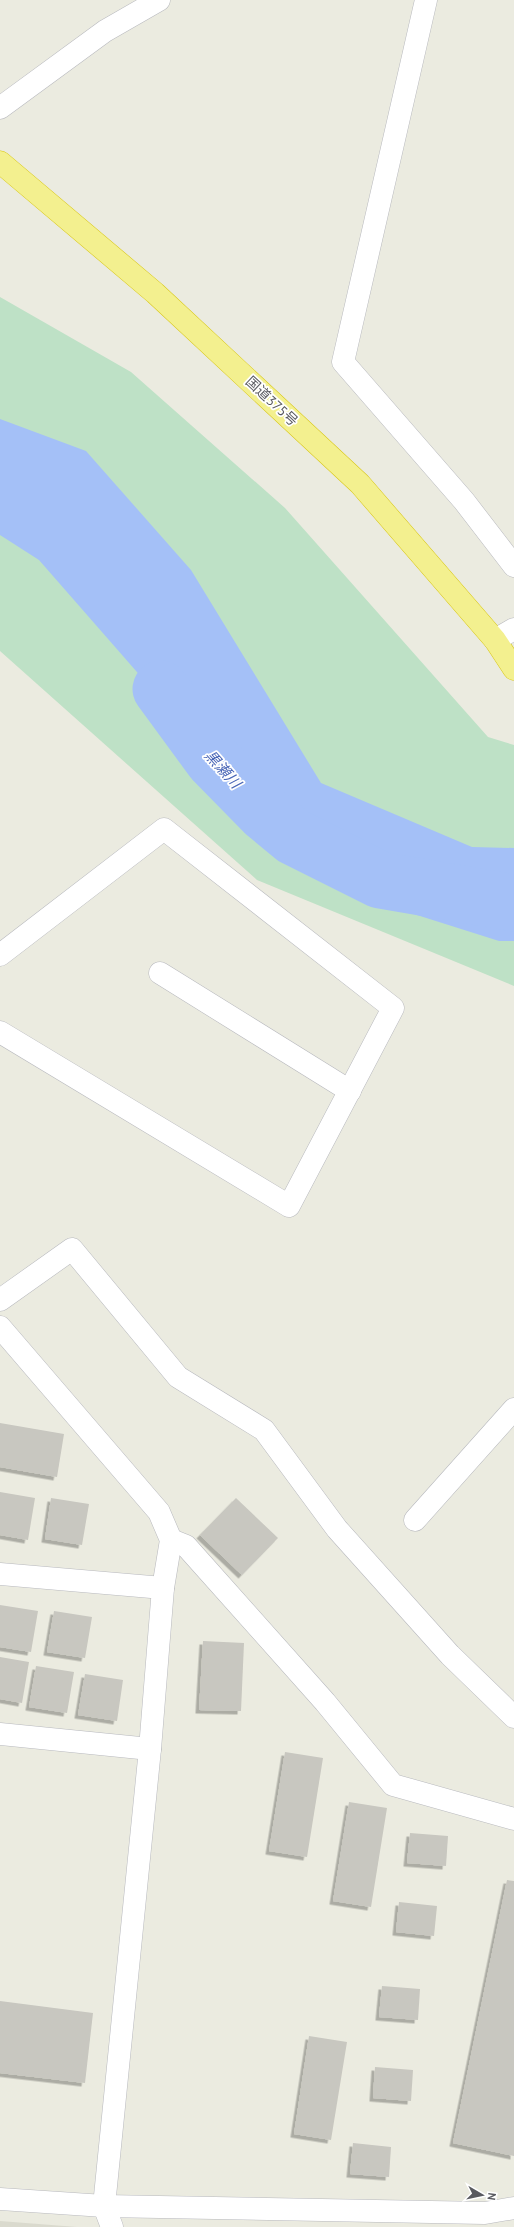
<svg xmlns="http://www.w3.org/2000/svg" width="514" height="2227" viewBox="0 0 514 2227" font-family="'PT Sans','Noto Sans JP',sans-serif">
	<style>
		.education { fill: #dadace }
		.green { fill: #bee1c6 }
		.water { fill: #a4c0f7 }
		.lines { fill: none; stroke-linecap: round; stroke-linejoin: round }
		.river { stroke: #a4c0f7; stroke-width: 57 }
		.building { fill: #c8c7c0; filter: url(#shadow) }
		.minor-casing { stroke: #b8b9be; stroke-width: 23 }
		.highway-casing { stroke: #d8c613; stroke-width: 23 }
		.minor { stroke: #fff; stroke-width: 22 }
		.highway { stroke: #f3f08f; stroke-width: 22 }
		.labels { text-anchor: middle; dominant-baseline: central; stroke-width: 3.5; stroke-linejoin: round; paint-order: stroke }
		.street-label { font-size: 14px; fill: #595a60; stroke: #fff }
		.water-label { font-size: 15px; font-style: italic; fill: #4a67b7; stroke: #fff }
	</style>
	<defs>
		<filter id="shadow"><feDropShadow dx="-3.5" dy="3.5" stdDeviation="0" flood-color="#0004"/></filter>
	</defs>
	<rect width="100%" height="100%" fill="#ebebe0"/>
	<!-- education -->
	<polygon class="education" points="0,2221 77,2227 0,2227"/>
	<!-- green -->
	<polygon class="green" points="0,297 131,372 285,508 488,737 514,745 514,986 257,880 0,651"/>
	<!-- water -->
	<polygon class="water" points="0,419 86,451 191,570 321,783 472,847 514,848 514,941 499,941 379,903 220,767 39,560 0,535"/>
	<g class="lines">
		<!-- river -->
		<polyline class="river" points="161,689 213,760 265,813 294,837 380,880 514,903"/>
	</g>
	<!-- building -->
	<g class="building">
		<polygon points="0,1423 64,1434 57,1477 0,1467"/>
		<polygon points="0,1492 35,1498 28,1540 0,1535"/>
		<polygon points="51,1498 89,1504 82,1545 45,1539"/>
		<polygon points="236,1498 278,1538 242,1575 200,1535"/>
		<polygon points="0,1605 38,1611 31,1652 0,1647"/>
		<polygon points="54,1611 92,1617 85,1658 47,1652"/>
		<polygon points="203,1641 244,1643 241,1711 199,1710"/>
		<polygon points="0,1657 29,1662 22,1703 0,1699"/>
		<polygon points="36,1666 74,1672 67,1713 29,1707"/>
		<polygon points="85,1674 123,1680 117,1721 78,1715"/>
		<polygon points="285,1752 323,1758 307,1857 269,1851"/>
		<polygon points="349,1802 387,1808 371,1907 333,1901"/>
		<polygon points="410,1833 448,1836 446,1866 407,1863"/>
		<polygon points="507,1880 514,1881 514,2156 453,2143"/>
		<polygon points="399,1902 437,1906 434,1936 396,1932"/>
		<polygon points="382,1986 420,1989 418,2020 379,2017"/>
		<polygon points="0,2001 93,2013 85,2083 0,2073"/>
		<polygon points="309,2036 347,2042 331,2140 294,2134"/>
		<polygon points="375,2067 413,2070 411,2101 373,2098"/>
		<polygon points="353,2143 391,2147 389,2177 350,2174"/>
	</g>
	<g class="lines">
		<defs>
			<g id="minor">
				<polyline points="426,0 343,362 464,501 514,566"/>
				<polyline points="0,108 105,31 159,0"/>
				<polyline points="495,640 514,629"/>
				<polyline points="0,955 164,829 393,1008 289,1206 0,1032"/>
				<polyline points="160,973 350,1091"/>
				<polyline points="0,1300 72,1249 178,1377 264,1430 337,1529 450,1655 514,1717"/>
				<polyline points="0,1327 159,1512 171,1540 163,1588 150,1749 104,2206 112,2227"/>
				<polyline points="415,1520 514,1409"/>
				<polyline points="171,1540 186,1546 325,1702 393,1785 514,1819"/>
				<polyline points="0,1574 163,1588"/>
				<polyline points="0,1734 150,1749"/>
				<polyline points="0,2199 104,2206 485,2213 514,2208"/>
			</g>
			<polyline id="highway" points="0,162 155,293 360,484 495,640 514,669"/>
		</defs>
		<!-- minor casing -->
		<use href="#minor" class="minor-casing"/>
		<!-- highway casing -->
		<use href="#highway" class="highway-casing"/>
		<!-- minor -->
		<use href="#minor" class="minor"/>
		<!-- highway -->
		<use href="#highway" class="highway"/>
	</g>
	<g class="labels">
		<!-- street labels -->
		<g class="street-label">
			<text transform="translate(272 401) rotate(43)">国道375号</text>
		</g>
		<!-- water labels -->
		<g class="water-label">
			<text transform="translate(223 769) rotate(48)">黒瀬川</text>
		</g>
	</g>
	<!-- north arrow -->
	<g transform="translate(482 2195) rotate(99)" stroke="#ffffff" stroke-width="3" paint-order="stroke">
	<path d="M0-3L7 15L0 10L-7 15Z" fill="#595a60"/>
	<text y="-6" font-size="11" font-weight="bold" text-anchor="middle" fill="#595a60">N</text>
	</g>
</svg>
